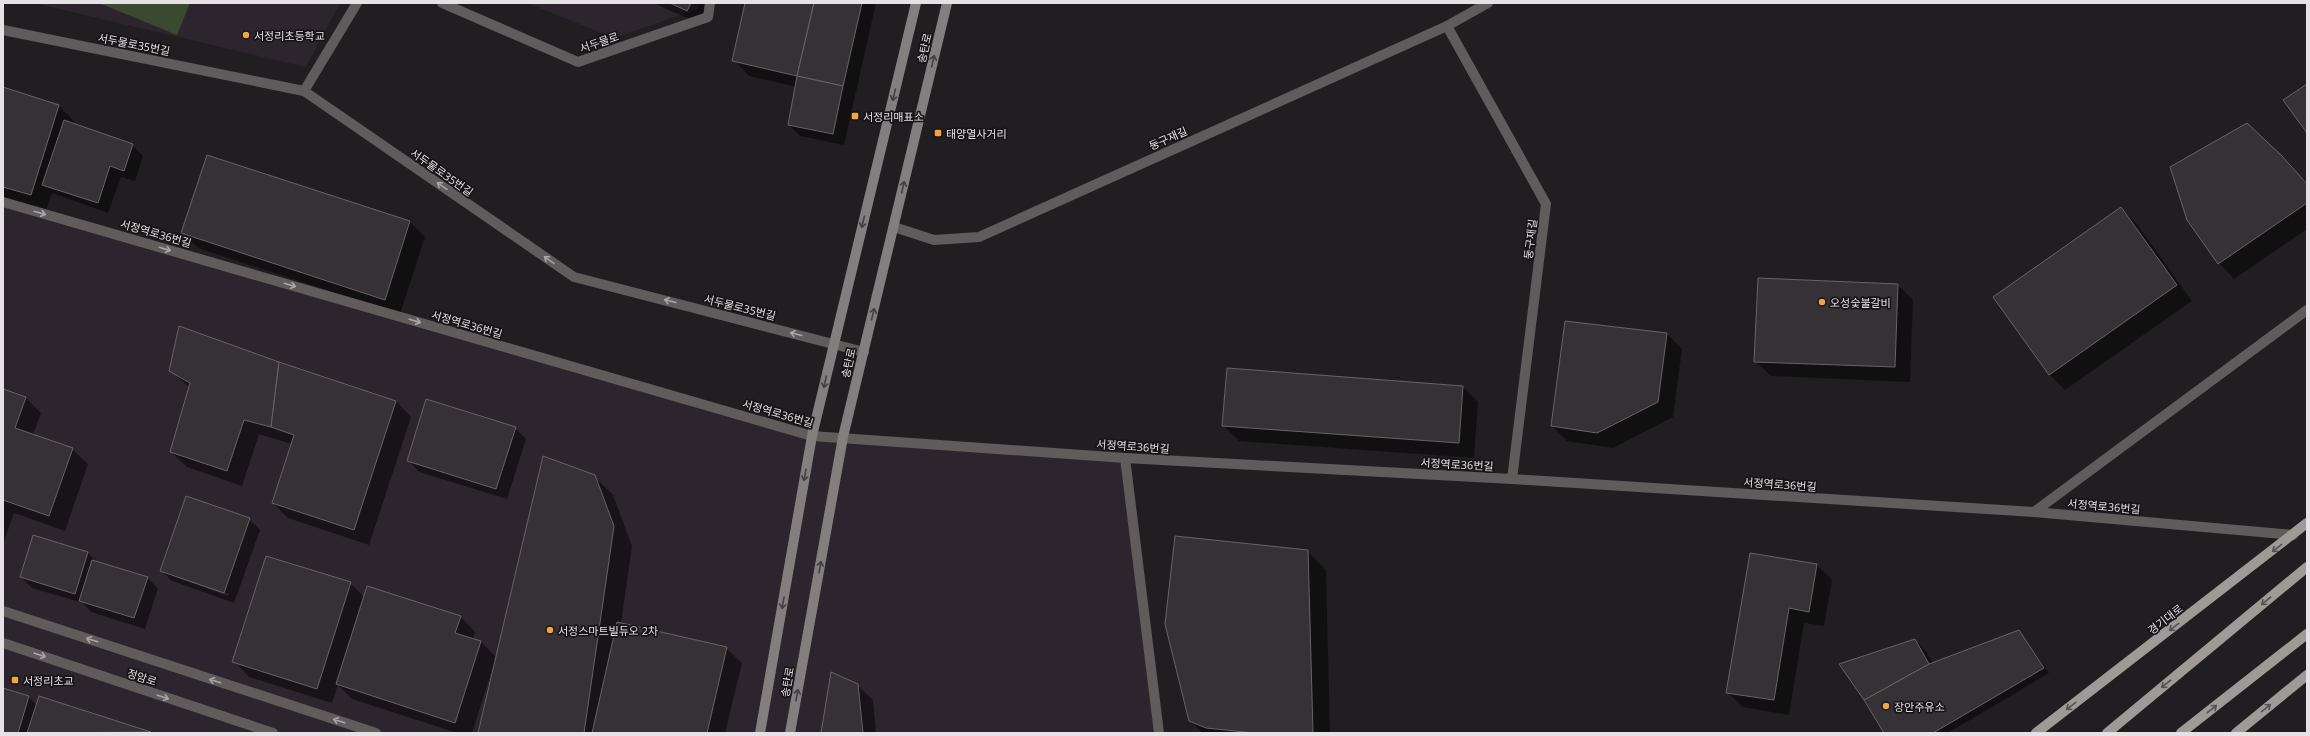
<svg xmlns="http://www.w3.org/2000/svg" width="2310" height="736" viewBox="0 0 2310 736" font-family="'Open Sans','Noto Sans KR',sans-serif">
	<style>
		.built { fill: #2d252d }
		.green { fill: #3a4930 }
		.shadow { fill: #0007; fill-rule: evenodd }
		.building { fill: #353135; stroke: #676367 }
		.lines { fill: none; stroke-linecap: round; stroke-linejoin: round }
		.minor { stroke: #5f5c5b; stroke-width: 10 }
		.tertiary { stroke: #5f5c5b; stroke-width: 10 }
		.secondary { stroke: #837f7e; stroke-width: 10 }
		.primary { stroke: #9f9a98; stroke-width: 10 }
		.oneway { stroke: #423f41 }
		.oneway2 { stroke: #a9a6a7 }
		.oneway3 { stroke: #545052 }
		.poi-dot { fill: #f0a63f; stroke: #171418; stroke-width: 1.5 }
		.labels { text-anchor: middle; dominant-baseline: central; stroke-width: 3.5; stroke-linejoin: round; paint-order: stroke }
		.poi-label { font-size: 11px; fill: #e5e2e5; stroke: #171418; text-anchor: start }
		.street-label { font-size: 11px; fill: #e5e2e5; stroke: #171418 }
	</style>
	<rect width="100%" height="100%" fill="#211e21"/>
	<!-- built -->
	<g class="built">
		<polygon points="34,3 340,3 306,67"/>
		<polygon points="527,3 699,3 697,9 614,38"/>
		<polygon points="3,202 812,436 1125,458 1159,733 3,733"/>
	</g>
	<!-- green -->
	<polygon class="green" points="99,3 190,3 177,35"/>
	<!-- shadow -->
	<g class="shadow">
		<polygon points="653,3 713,3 703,25"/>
		<polygon points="746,3 876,3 844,145 800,136 789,125 797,87 749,76 734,60"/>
		<polygon points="3,89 59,106 74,121 73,125 132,145 143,156 135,181 121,177 108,213 52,193 46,210 3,197"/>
		<polygon points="208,156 410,222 425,237 400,314 198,248 183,233"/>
		<polygon points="2282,157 2307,184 2307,229 2234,279 2219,263 2188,219"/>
		<polygon points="2121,208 2136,223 2192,301 2065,390 2050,375 1995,297"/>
		<polygon points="1898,285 1913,300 1910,382 1771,376 1755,361"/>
		<polygon points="179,328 396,401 411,417 369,545 288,518 273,503 292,444 259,434 242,486 187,467 171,452 190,388 170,370"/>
		<polygon points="1667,334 1682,349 1673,417 1613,448 1567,441 1552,426"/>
		<polygon points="1463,387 1478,402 1474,458 1239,441 1223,425"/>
		<polygon points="3,390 26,398 41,413 33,435 72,449 88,464 65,531 14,513 3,544"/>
		<polygon points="515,428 526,439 507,499 419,472 409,461"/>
		<polygon points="594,476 613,495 632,546 621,623 726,648 742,663 725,733 479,733 492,670 472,733 457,733 352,699 338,685 332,703 249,677 234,661 350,583 365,598 460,616 475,632 473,639 481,642 497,658"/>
		<path d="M249,519L260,530L234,603L172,581L161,570ZM173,574L229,594L228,596L173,576Z"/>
		<polygon points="1307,551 1326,570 1330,733 1203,733 1190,720"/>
		<polygon points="88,553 96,562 147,578 158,588 145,629 91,612 83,603 32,588 21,577"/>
		<polygon points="1817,565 1832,580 1824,626 1804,623 1789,715 1743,707 1727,692"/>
		<polygon points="2019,631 2049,673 1948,733 1885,733 1915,640 1926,651 1933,663"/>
		<polygon points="857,685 873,700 876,733 822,733"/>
		<polygon points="3,689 29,697 37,706 40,697 151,733 3,733"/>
	</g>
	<!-- building -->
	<g class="building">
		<polygon points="670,3 691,3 687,11"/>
		<polygon points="745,3 814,3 797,76 732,61"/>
		<polygon points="814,3 862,3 843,86 797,76"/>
		<polygon points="797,76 843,86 833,134 788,125"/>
		<polygon points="2307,84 2307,133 2283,100"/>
		<polygon points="3,87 59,105 31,195 3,187"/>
		<polygon points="64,120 133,144 124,171 110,166 98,203 42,185"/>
		<polygon points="2247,123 2282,156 2307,184 2307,203 2218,264 2187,220 2170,167"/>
		<polygon points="207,155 410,221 385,300 181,233"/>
		<polygon points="2121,207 2177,285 2049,375 1993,297"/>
		<polygon points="1758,278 1898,284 1895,367 1754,362"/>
		<polygon points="1565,321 1667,333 1658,402 1597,433 1551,426"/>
		<polygon points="179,326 279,362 271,427 244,420 227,471 170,452 190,383 169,371"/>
		<polygon points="279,362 396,401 354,530 272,503 294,435 271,427"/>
		<polygon points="1227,368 1463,386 1459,443 1222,426"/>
		<polygon points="3,389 26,397 15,428 73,448 49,516 3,500"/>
		<polygon points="426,399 516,427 496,489 407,461"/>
		<polygon points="543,456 595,475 614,526 584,733 478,733"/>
		<polygon points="186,496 250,518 224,593 160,571"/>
		<polygon points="33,535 88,552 75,594 20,577"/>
		<polygon points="1175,536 1308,550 1313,733 1254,733 1206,728 1189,721 1165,624"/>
		<polygon points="1750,553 1817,564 1809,612 1789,608 1774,700 1726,693"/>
		<polygon points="266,556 351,582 317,689 232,662"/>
		<polygon points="92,560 148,577 134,618 79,601"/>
		<polygon points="367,586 461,616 455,633 481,641 455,723 336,684"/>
		<polygon points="617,622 727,647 707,733 592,733"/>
		<polygon points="2019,630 2044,668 1933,733 1884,733 1864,700 1929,664"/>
		<polygon points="1915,639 1929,664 1864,700 1839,664"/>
		<polygon points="831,672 858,684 863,733 821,733"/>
		<polygon points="3,688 29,696 18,733 3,733"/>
		<polygon points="39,696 151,732 27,733"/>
	</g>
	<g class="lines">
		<!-- minor -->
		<g class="minor">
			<polyline points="442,3 578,62 708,17 710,3"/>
			<polyline points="1447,26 1546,204 1512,479"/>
			<polyline points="3,30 304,91 574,277 864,352"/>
			<polyline points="304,91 357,3"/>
			<polyline points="3,202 812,436 1125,458 1512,479 2034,512 2293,535"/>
			<polyline points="894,227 934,240 979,237 1447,26 1488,3"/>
			<polyline points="1125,458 1159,733"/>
			<polyline points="2034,512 2307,310"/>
		</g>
		<!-- tertiary -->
		<g class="tertiary">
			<polyline points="3,611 376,733"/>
			<polyline points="3,643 273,733"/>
		</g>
		<!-- secondary -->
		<g class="secondary">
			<polyline points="760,733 812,436 916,3"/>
			<polyline points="790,733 843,437 947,3"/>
		</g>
		<!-- primary -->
		<g class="primary">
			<polyline points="2036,733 2307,523"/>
			<polyline points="2107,733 2307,567"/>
			<polyline points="2181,733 2307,634"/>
			<polyline points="2236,733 2307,675"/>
		</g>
	</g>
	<!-- one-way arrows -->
	<defs><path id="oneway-shaft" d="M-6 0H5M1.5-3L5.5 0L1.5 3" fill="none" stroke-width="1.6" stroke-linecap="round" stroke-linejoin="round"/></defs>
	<g class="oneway">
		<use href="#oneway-shaft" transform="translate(933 61) rotate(-77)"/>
		<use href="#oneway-shaft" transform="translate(894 95) rotate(104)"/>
		<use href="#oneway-shaft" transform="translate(903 187) rotate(-77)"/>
		<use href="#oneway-shaft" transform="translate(863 222) rotate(104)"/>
		<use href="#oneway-shaft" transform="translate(873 314) rotate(-76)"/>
		<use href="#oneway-shaft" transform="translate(825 382) rotate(103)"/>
		<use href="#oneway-shaft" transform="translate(805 475) rotate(100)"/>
		<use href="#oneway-shaft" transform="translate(820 567) rotate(-80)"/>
		<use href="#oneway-shaft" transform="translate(783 603) rotate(100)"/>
		<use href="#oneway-shaft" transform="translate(797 695) rotate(-80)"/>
	</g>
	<g class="oneway2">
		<use href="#oneway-shaft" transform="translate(442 186) rotate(-145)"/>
		<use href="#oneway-shaft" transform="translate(40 213) rotate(16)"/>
		<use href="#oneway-shaft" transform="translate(165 249) rotate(16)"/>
		<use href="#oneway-shaft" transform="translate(549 260) rotate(-145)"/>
		<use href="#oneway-shaft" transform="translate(290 285) rotate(16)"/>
		<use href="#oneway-shaft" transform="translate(670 301) rotate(-166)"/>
		<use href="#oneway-shaft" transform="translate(415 321) rotate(16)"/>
		<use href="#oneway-shaft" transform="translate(796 334) rotate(-166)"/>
		<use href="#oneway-shaft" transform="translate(92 640) rotate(-162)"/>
		<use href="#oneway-shaft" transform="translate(40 655) rotate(18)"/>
		<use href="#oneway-shaft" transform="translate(215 681) rotate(-162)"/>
		<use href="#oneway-shaft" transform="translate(163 697) rotate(18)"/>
		<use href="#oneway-shaft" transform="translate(339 721) rotate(-162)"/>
	</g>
	<g class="oneway3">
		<use href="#oneway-shaft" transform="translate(2277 548) rotate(142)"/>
		<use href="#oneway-shaft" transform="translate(2266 601) rotate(140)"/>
		<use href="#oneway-shaft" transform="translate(2174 627) rotate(142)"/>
		<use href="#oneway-shaft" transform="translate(2166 684) rotate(140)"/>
		<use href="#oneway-shaft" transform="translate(2071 706) rotate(142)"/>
		<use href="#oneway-shaft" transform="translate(2266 708) rotate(-39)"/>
		<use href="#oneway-shaft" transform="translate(2212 709) rotate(-38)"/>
	</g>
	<!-- markers -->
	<g class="poi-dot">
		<circle cx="246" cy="35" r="4"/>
		<rect x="851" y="112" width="8" height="8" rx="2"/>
		<rect x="934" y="129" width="8" height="8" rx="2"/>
		<circle cx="1822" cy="302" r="4"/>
		<circle cx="550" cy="630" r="4"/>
		<rect x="11" y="676" width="8" height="8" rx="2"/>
		<circle cx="1886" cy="706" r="4"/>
	</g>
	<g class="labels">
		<!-- poi labels -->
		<g class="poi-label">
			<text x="254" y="35">서정리초등학교</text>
			<text x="863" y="116">서정리매표소</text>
			<text x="946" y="133">태양열사거리</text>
			<text x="1830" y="302">오성숯불갈비</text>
			<text x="558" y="630">서정스마트빌듀오 2차</text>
			<text x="23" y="680">서정리초교</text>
			<text x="1894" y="706">장안주유소</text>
		</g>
		<!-- street labels -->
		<g class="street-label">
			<text transform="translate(599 42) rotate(-19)">서두물로</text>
			<text transform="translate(134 44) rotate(11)">서두물로35번길</text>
			<text transform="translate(924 48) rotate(-77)">송탄로</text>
			<text transform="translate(1168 138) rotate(-24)">둥구재길</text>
			<text transform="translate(442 172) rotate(35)">서두물로35번길</text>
			<text transform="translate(156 233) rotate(16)">서정역로36번길</text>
			<text transform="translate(1530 239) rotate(-83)">둥구재길</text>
			<text transform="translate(740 307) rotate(14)">서두물로35번길</text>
			<text transform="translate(467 324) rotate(16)">서정역로36번길</text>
			<text transform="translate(848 363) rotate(-77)">송탄로</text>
			<text transform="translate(778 413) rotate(16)">서정역로36번길</text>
			<text transform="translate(1133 446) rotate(4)">서정역로36번길</text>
			<text transform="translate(1457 464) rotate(3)">서정역로36번길</text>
			<text transform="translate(1780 484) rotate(4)">서정역로36번길</text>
			<text transform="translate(2104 506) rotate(5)">서정역로36번길</text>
			<text transform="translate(2165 619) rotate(-38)">경기대로</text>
			<text transform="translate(142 677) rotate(18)">정암로</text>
			<text transform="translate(787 682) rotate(-80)">송탄로</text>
		</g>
	</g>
	<!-- border -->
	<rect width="2310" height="736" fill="none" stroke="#e5e2e5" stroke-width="8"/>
</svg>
